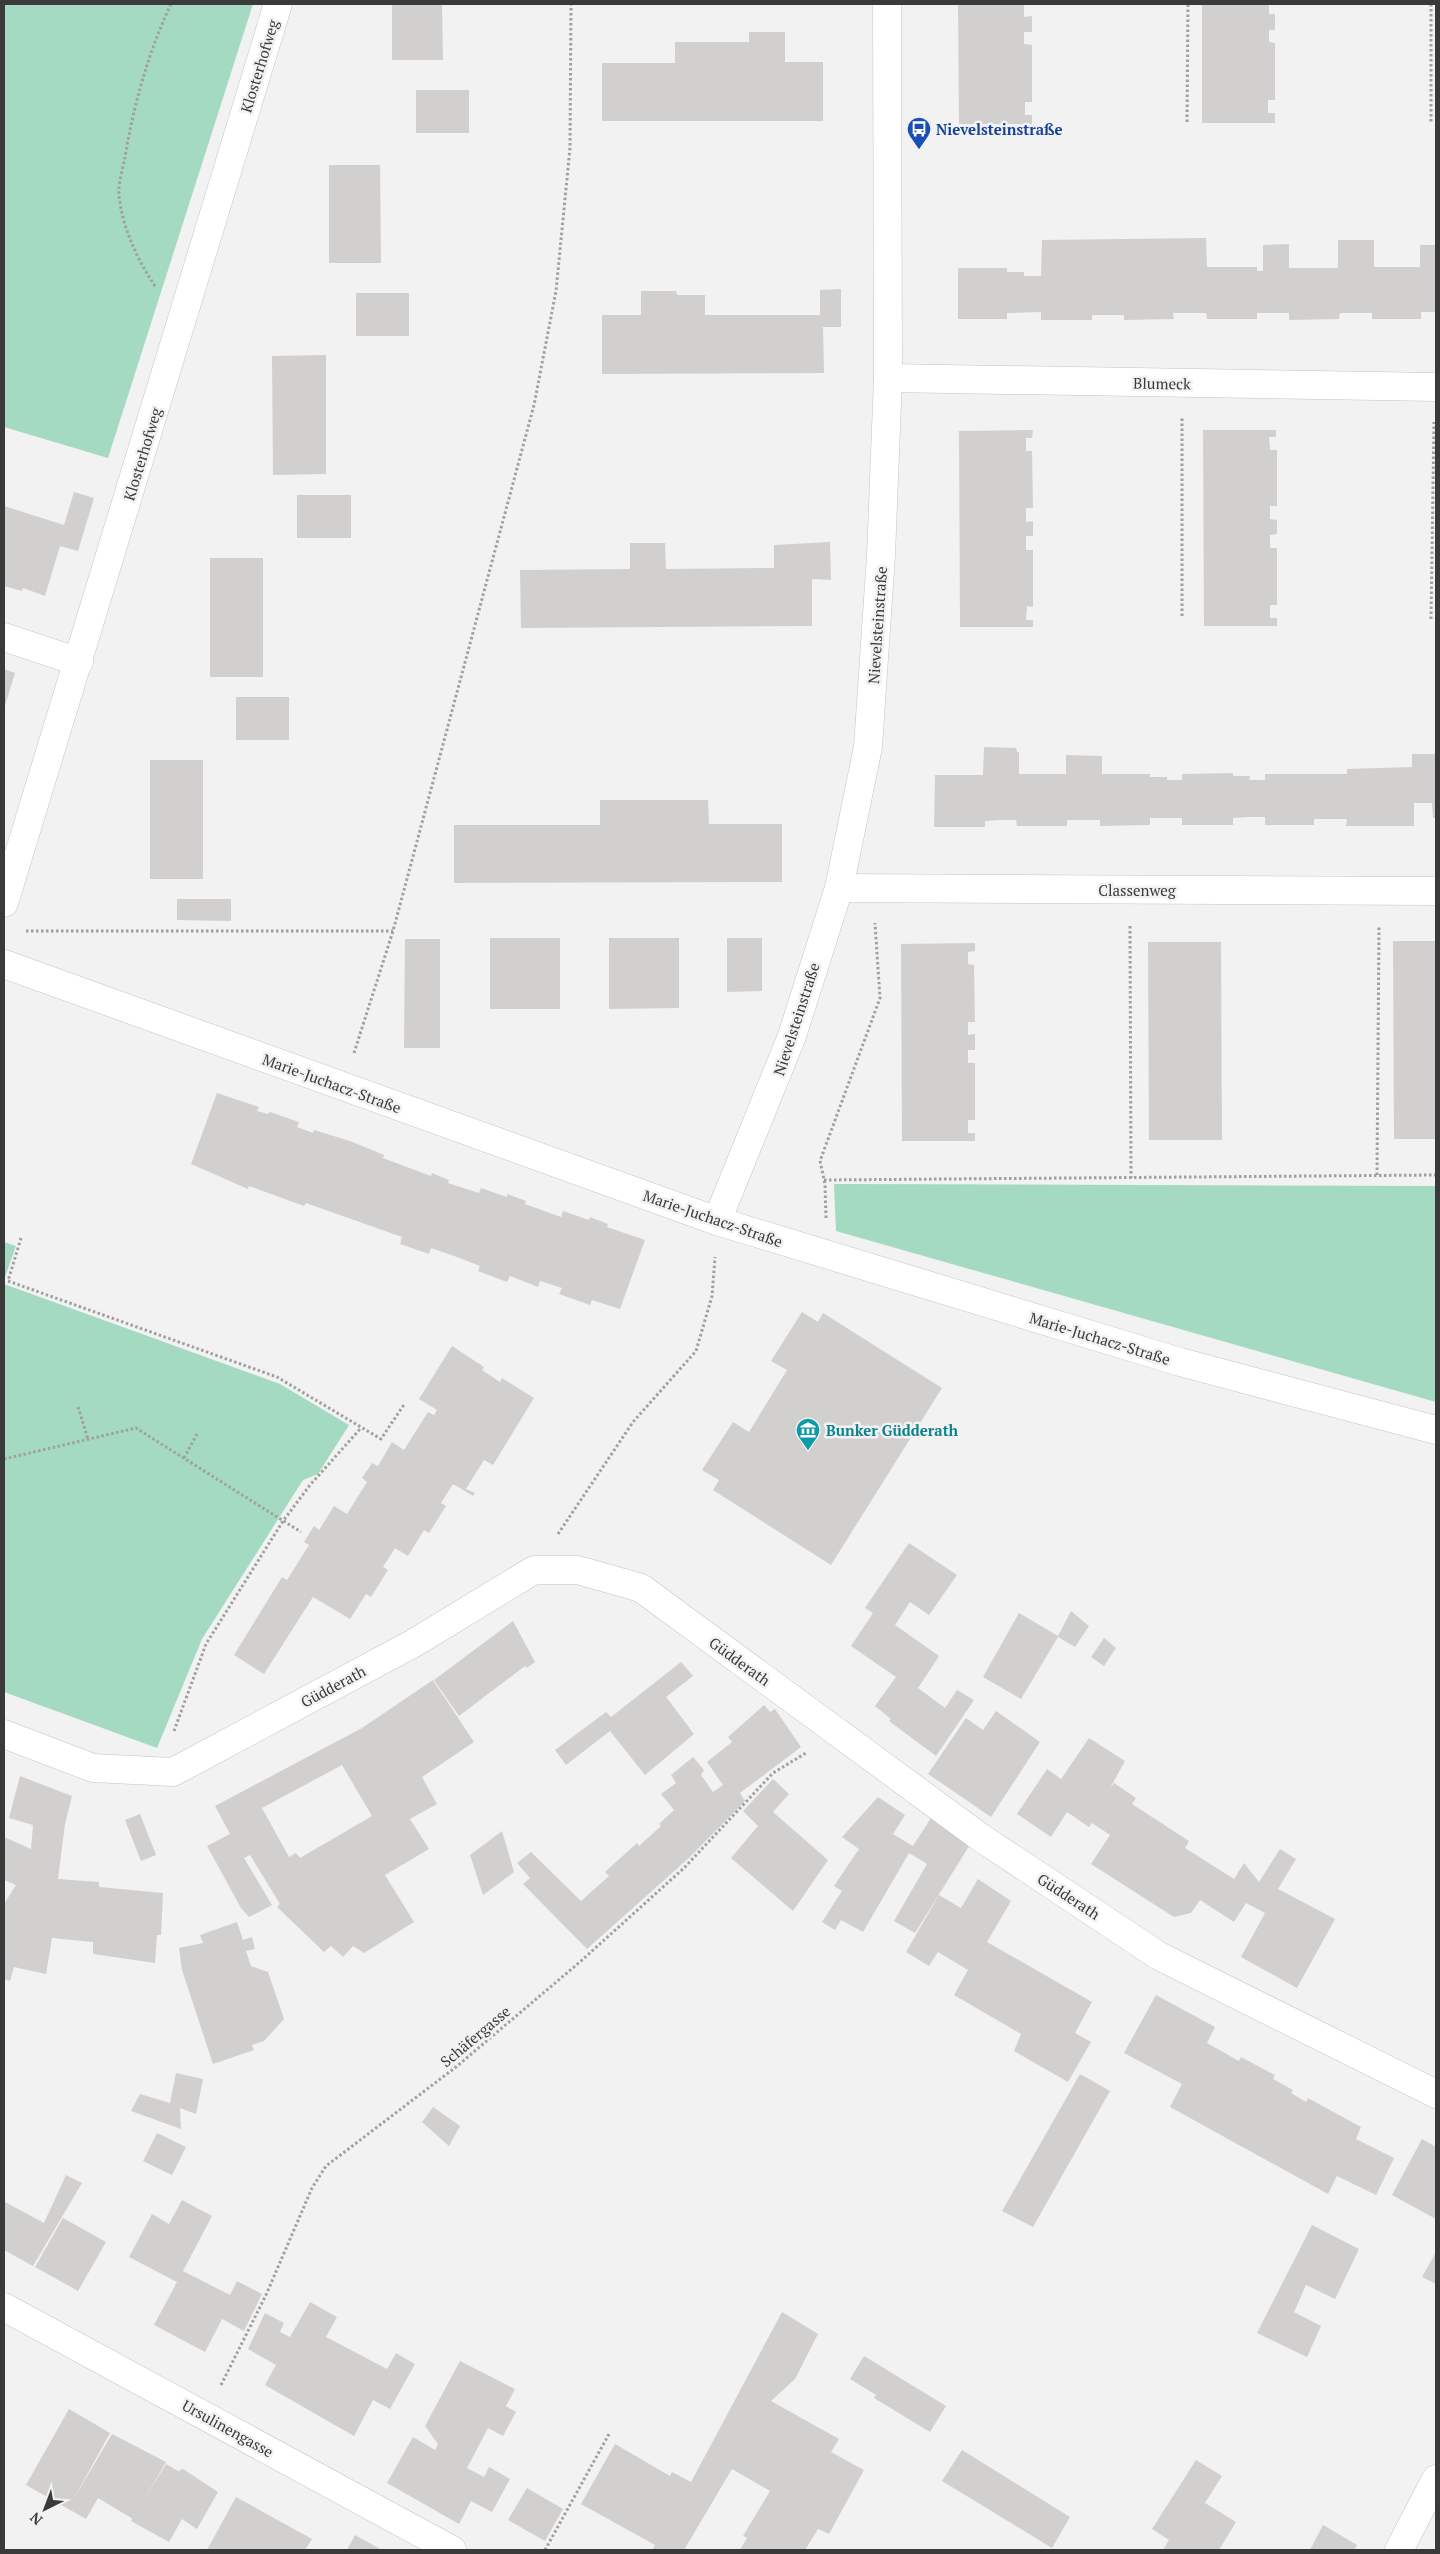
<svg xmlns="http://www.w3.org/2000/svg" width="1440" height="2554" viewBox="0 0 1440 2554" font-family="'PT Serif',serif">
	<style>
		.green { fill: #a4dac1 }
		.building { fill: #d1d0cf; fill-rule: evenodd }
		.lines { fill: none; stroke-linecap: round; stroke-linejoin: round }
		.minor-casing { stroke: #c3c4c5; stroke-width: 29 }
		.path { stroke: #a0a0a1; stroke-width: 3; stroke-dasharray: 2.5 2.5; stroke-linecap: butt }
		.minor { stroke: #fff; stroke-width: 28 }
		.labels { text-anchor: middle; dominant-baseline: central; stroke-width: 5; stroke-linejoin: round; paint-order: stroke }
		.street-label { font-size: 15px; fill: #3a3a3b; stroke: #f2f2f3 }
		.transit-label { font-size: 15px; font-weight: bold; fill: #164399; stroke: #f2f2f3; text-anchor: start }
		.culture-label { font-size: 15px; font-weight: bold; fill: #0d838f; stroke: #f2f2f3; text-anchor: start }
	</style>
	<rect width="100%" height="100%" fill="#f2f2f3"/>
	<!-- green -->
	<g class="green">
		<polygon points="4,4 253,4 108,458 4,427"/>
		<polygon points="834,1184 1436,1186 1436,1402 836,1231"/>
		<polygon points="4,1242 16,1246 4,1280"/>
		<polygon points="4,1284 280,1384 349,1425 318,1474 303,1480 202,1639 157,1748 4,1692"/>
	</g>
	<!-- building -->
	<g class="building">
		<polygon points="392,4 442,4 443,60 392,60"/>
		<polygon points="958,4 1024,4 1024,17 1032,16 1032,32 1024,32 1024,44 1032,45 1032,102 1025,102 1025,115 1032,115 1032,124 959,124"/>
		<polygon points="1202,4 1269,4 1269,14 1275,14 1275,30 1269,30 1269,42 1275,43 1275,100 1268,100 1268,113 1275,113 1275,123 1202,123"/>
		<polygon points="749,32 785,32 785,62 823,62 823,121 602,121 602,63 675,63 675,42 749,42"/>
		<rect x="416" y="90" width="53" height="43"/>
		<polygon points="329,165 380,165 381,263 329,263"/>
		<polygon points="1206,238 1207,267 1257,267 1257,271 1263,271 1263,245 1289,244 1289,268 1338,268 1338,240 1374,240 1374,267 1420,267 1420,245 1436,245 1436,312 1421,312 1421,319 1372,319 1372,313 1340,313 1339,319 1289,320 1289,313 1257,313 1257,319 1207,319 1206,313 1173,313 1174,319 1124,320 1124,315 1092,315 1092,320 1041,320 1041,312 1007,313 1007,319 958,319 958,268 1007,268 1007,272 1024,272 1024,276 1041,276 1042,240"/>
		<polygon points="841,289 841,327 823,327 824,373 602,374 602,315 641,315 641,291 676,291 677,295 705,295 705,315 820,315 820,290"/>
		<rect x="356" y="293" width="53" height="43"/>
		<polygon points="326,355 326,474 273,475 272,356"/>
		<polygon points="1033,430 1032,438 1026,438 1026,451 1032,451 1033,508 1026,508 1026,522 1033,521 1033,536 1026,536 1026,550 1033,550 1033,607 1027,606 1026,620 1033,620 1033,627 960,627 959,431"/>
		<polygon points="1203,430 1276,430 1276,437 1269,437 1270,450 1277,450 1277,506 1270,506 1270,519 1277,520 1277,534 1270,535 1270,548 1277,548 1277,605 1270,605 1270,618 1277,618 1277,626 1204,626"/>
		<polygon points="74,492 94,498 78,551 60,546 45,596 23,588 22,591 4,586 4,506 64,525"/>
		<rect x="297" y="495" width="54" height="43"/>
		<polygon points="830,542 831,580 812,579 812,626 521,628 520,570 630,569 630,543 665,543 666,569 774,568 774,545"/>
		<rect x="210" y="558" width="53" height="119"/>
		<polygon points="4,669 15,673 4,709"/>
		<rect x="236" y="697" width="53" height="43"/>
		<polygon points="984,747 1016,748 1017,752 1019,752 1019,774 1066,774 1066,755 1102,756 1102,774 1150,774 1150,777 1167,777 1167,780 1182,780 1182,774 1233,773 1233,776 1250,776 1249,780 1265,780 1265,774 1347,774 1347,769 1412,767 1412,754 1436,754 1436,818 1433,818 1432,803 1414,803 1414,826 1346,826 1347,819 1314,819 1314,825 1265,825 1265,817 1249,817 1233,818 1233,825 1182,825 1182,818 1150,818 1150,825 1100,826 1100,820 1067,820 1067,826 1017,826 1016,820 1000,820 985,821 985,827 934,827 935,775 983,775"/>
		<rect x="150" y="760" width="53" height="119"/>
		<polygon points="600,800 708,800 709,824 782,824 782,882 454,883 454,825 600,825"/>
		<polygon points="177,899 231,899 231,921 177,920"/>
		<rect x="490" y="938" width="70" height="71"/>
		<polygon points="609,938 679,938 679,1008 609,1009"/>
		<polygon points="727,938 762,938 762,991 727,992"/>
		<polygon points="405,939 440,939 440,1048 404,1048"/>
		<polygon points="1393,941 1436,941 1436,1139 1394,1139"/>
		<polygon points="1148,942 1221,942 1222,1140 1149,1140"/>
		<polygon points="975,943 975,951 968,952 968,964 974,965 975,1022 968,1022 968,1035 975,1034 975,1050 968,1050 968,1063 975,1063 975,1120 968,1120 968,1133 975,1133 975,1141 902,1141 901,944"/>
		<polygon points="217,1093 259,1107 257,1111 268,1114 270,1112 299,1122 297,1127 313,1133 314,1130 350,1141 384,1155 383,1158 431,1176 432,1173 449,1180 448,1183 479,1193 481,1188 507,1197 507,1194 526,1201 525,1204 561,1217 563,1211 589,1220 590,1217 608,1224 607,1227 645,1240 620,1309 592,1300 590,1305 559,1294 562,1288 540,1281 538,1287 510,1276 507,1282 478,1271 480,1266 457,1257 431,1248 429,1254 400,1244 402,1237 306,1203 304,1206 249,1186 248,1189 191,1164"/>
		<polygon points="802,1312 818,1322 823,1313 942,1388 831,1565 713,1490 719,1480 702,1470 733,1422 749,1432 787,1370 771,1361"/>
		<polygon points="452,1346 484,1367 482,1370 500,1382 502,1378 534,1398 493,1465 484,1460 466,1489 475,1493 473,1496 453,1484 441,1503 446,1506 429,1533 424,1530 408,1556 395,1548 383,1567 388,1570 371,1597 366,1594 350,1619 313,1597 264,1674 234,1655 282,1577 287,1580 309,1545 304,1542 314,1526 319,1530 334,1506 347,1514 367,1482 362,1478 372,1463 378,1466 392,1442 404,1450 428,1412 434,1415 437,1410 419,1399"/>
		<polygon points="909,1543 957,1575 929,1615 910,1602 895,1625 939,1656 918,1688 945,1708 957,1690 974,1700 936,1756 889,1721 891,1719 875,1706 896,1677 851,1646 873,1613 865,1608"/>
		<polygon points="1071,1611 1089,1626 1075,1647 1058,1637 1021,1699 983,1677 1019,1613 1058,1636"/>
		<polygon points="513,1621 535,1662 527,1668 525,1666 459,1716 434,1680"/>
		<polygon points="1104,1638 1116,1648 1104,1666 1091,1657"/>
		<polygon points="681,1662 693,1676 666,1697 694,1734 645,1775 610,1731 566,1765 555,1750 606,1712 611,1717"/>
		<path d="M433,1680L474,1742L422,1777L437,1804L410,1819L429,1849L385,1875L414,1922L364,1953L353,1946L343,1957L331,1946L324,1952L277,1907L280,1904L250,1855L244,1858L272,1905L249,1917L241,1908L207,1846L230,1834L215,1806L362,1728ZM342,1765L372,1816L300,1858L296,1853L289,1857L262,1808Z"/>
		<polygon points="764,1705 770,1712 775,1709 801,1747 740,1793 745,1801 690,1857 587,1949 523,1884 530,1878 517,1863 531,1852 581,1901 609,1876 605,1872 637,1843 639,1846 661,1826 659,1824 674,1810 661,1794 676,1783 671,1775 693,1757 704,1770 701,1775 713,1792 723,1785 707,1762 732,1742 728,1737"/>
		<polygon points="996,1711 1040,1742 991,1817 928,1774 966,1718 983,1730"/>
		<polygon points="1089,1738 1125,1761 1109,1790 1114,1783 1136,1798 1132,1804 1189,1841 1185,1848 1234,1879 1244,1863 1259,1882 1280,1849 1296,1859 1278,1889 1335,1919 1297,1988 1241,1957 1265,1913 1246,1903 1234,1922 1200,1900 1191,1913 1174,1917 1091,1864 1110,1835 1092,1823 1089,1827 1067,1812 1051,1837 1017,1814 1047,1769 1061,1779"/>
		<polygon points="20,1776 72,1796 65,1824 58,1879 99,1882 99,1887 163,1893 161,1935 157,1935 155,1963 93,1954 93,1942 52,1938 46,1974 14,1967 10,1981 4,1979 4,1904 16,1885 4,1880 4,1837 31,1849 33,1825 9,1818"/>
		<polygon points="773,1779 789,1794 773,1812 828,1860 793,1911 731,1858 758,1826 743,1811"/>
		<polygon points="878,1797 905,1815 893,1834 913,1846 931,1818 971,1843 915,1933 894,1921 927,1864 909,1853 863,1932 841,1920 835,1930 822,1922 842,1891 834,1886 859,1849 842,1837"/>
		<polygon points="140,1814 156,1855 141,1861 125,1820"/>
		<polygon points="502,1831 514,1872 483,1895 470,1855"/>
		<polygon points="978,1879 1011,1901 987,1942 1092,2002 1075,2033 1091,2042 1068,2082 1014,2051 1021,2034 954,1995 968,1970 938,1952 929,1966 906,1952 939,1895 961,1908"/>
		<polygon points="237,1922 243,1940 252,1937 255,1949 246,1951 251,1966 268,1972 284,2019 264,2041 252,2045 254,2050 213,2064 182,1970 179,1948 203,1943 200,1935"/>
		<polygon points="1156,1995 1215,2027 1207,2043 1239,2061 1241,2057 1275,2075 1273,2079 1293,2090 1291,2093 1306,2102 1308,2098 1361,2127 1356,2139 1394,2158 1376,2195 1337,2176 1328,2194 1170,2107 1182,2084 1124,2053"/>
		<polygon points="176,2073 203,2079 196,2114 180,2108 181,2129 131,2111 140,2094 170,2103"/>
		<polygon points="1080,2074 1110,2091 1033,2227 1002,2211"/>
		<polygon points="433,2107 460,2126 449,2146 422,2122"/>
		<polygon points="157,2133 186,2147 172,2175 143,2161"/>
		<polygon points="1422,2139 1436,2147 1436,2219 1392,2195"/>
		<polygon points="66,2175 82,2183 33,2266 4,2250 5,2202 44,2223"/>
		<polygon points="182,2200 212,2216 183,2271 230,2295 237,2281 262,2294 244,2331 222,2319 205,2352 154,2325 177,2282 129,2257 152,2214 169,2224"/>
		<polygon points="63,2218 106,2242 78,2291 35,2267"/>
		<polygon points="1312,2225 1359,2249 1335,2299 1306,2285 1294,2312 1321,2326 1307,2357 1257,2333"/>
		<polygon points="1436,2252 1436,2284 1422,2277"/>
		<polygon points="310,2302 337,2317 326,2337 387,2369 396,2353 415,2364 390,2409 373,2400 354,2436 265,2385 276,2365 248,2349 265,2313 284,2323 280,2332 290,2337"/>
		<polygon points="782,2312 818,2334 795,2379 771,2401 839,2439 831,2452 864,2470 829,2534 818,2529 805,2550 740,2550 747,2538 743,2536 770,2491 732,2469 684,2550 652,2550 655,2545 581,2504 615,2444 670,2476 672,2472 691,2482"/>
		<polygon points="864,2356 946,2406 930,2432 874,2398 876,2395 850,2379"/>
		<polygon points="460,2361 515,2389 506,2406 516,2412 503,2436 488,2428 467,2468 484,2477 489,2467 510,2479 492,2512 471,2501 459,2524 387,2483 413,2437 435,2450 438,2444 425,2426"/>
		<polygon points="69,2409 110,2433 73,2500 112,2434 166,2462 133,2519 98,2498 86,2519 26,2485"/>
		<polygon points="962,2450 1070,2517 1052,2548 942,2481"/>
		<polygon points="1196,2460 1222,2476 1205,2503 1236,2522 1219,2550 1163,2550 1169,2540 1152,2529"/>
		<polygon points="166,2464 178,2471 183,2469 218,2492 197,2529 182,2519 169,2542 131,2521"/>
		<polygon points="527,2488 563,2509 545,2541 508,2520"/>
		<polygon points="236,2497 312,2539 305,2550 207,2550"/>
		<polygon points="1323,2525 1357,2545 1354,2550 1310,2550"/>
		<polygon points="355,2535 382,2550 347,2550"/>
	</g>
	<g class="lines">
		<defs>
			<g id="minor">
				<polyline points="888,378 1436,387"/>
				<polyline points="4,637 79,662"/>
				<polyline points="839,888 1436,891"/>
				<polyline points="4,903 278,4"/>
				<polyline points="4,964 717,1221 1180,1362 1436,1430"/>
				<polyline points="717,1221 792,1036 839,888 868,747 881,555 888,378 887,4"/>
				<polyline points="4,1734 93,1768 173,1772 414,1643 534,1570 578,1570 641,1588 980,1837 1159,1956 1436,2094"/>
				<polyline points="4,2307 452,2550"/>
				<polyline points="1399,2550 1436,2479"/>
			</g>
		</defs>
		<!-- minor casing -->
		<use href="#minor" class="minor-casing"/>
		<!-- path -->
		<g class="path">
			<polyline points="1431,4 1431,123"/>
			<polyline points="1187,122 1188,4"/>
			<path d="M155,286C137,259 122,227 119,195C118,183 123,169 125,157C134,104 148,53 171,4"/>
			<polyline points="1182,616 1182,417"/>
			<polyline points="1431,619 1434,422"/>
			<polyline points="1130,926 1131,1178"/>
			<polyline points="26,931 393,931"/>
			<polyline points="354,1053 393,931 534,405 556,291 570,148 571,4"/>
			<polyline points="1377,1175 1379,927"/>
			<polyline points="824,1180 1436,1175"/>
			<polyline points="826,1218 825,1184 820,1161 880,998 875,923"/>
			<polyline points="21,1238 8,1281 277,1377 381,1439 405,1403"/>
			<polyline points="78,1407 88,1439"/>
			<polyline points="184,1458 197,1434"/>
			<polyline points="4,1459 136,1428 301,1532"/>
			<polyline points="558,1534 633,1422 696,1351 712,1296 715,1257"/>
			<polyline points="174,1731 206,1644 283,1521 310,1485 361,1428"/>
			<polyline points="221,2385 266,2295 312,2188 326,2166 456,2067 581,1961 684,1868 773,1773 806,1753"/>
			<polyline points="545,2550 609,2434"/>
		</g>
		<!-- minor -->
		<use href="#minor" class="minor"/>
	</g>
	<!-- icons -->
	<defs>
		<symbol id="bus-pin" viewBox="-11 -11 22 30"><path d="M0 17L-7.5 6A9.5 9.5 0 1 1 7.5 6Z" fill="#1a4fb4" stroke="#f2f2f3"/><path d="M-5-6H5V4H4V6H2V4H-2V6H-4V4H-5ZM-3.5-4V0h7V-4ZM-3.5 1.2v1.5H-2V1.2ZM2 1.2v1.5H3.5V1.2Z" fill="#fff"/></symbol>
		<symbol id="museum-pin" viewBox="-11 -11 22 30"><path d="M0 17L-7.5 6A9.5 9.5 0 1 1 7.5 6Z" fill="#0f9aa8" stroke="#f2f2f3"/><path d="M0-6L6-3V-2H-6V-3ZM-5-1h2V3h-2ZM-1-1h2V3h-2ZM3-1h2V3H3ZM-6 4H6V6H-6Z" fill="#fff"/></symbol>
	</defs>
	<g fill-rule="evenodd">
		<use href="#bus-pin" x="905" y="115" width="28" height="38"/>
		<use href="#museum-pin" x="794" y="1416" width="28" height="38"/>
	</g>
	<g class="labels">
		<!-- street labels -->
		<g class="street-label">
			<text transform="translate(259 66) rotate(-73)">Klosterhofweg</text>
			<text transform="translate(1162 383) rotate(1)">Blumeck</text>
			<text transform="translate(142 454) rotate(-73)">Klosterhofweg</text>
			<text transform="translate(877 625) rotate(-86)">Nievelsteinstraße</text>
			<text x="1137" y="890">Classenweg</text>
			<text transform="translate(796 1019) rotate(-72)">Nievelsteinstraße</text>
			<text transform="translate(332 1083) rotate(20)">Marie-Juchacz-Straße</text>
			<text transform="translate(713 1218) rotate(19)">Marie-Juchacz-Straße</text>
			<text transform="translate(1100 1338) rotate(17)">Marie-Juchacz-Straße</text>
			<text transform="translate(740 1661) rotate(36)">Güdderath</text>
			<text transform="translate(333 1686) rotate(-28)">Güdderath</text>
			<text transform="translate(1069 1896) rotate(33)">Güdderath</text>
			<text transform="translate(475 2036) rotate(-40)">Schäfergasse</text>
			<text transform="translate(228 2428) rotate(29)">Ursulinengasse</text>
		</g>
		<!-- transit labels -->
		<g class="transit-label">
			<text x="936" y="129">Nievelsteinstraße</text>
		</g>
		<!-- culture labels -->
		<g class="culture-label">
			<text x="826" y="1430">Bunker Güdderath</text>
		</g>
	</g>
	<!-- border -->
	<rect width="1440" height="2554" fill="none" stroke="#3a3a3b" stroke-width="10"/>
	<!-- north arrow -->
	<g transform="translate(45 2509) rotate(222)" stroke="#f2f2f3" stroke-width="4" paint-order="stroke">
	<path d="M0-4L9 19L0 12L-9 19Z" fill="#3a3a3b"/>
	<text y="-8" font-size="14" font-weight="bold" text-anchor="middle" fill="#3a3a3b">N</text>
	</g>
</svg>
